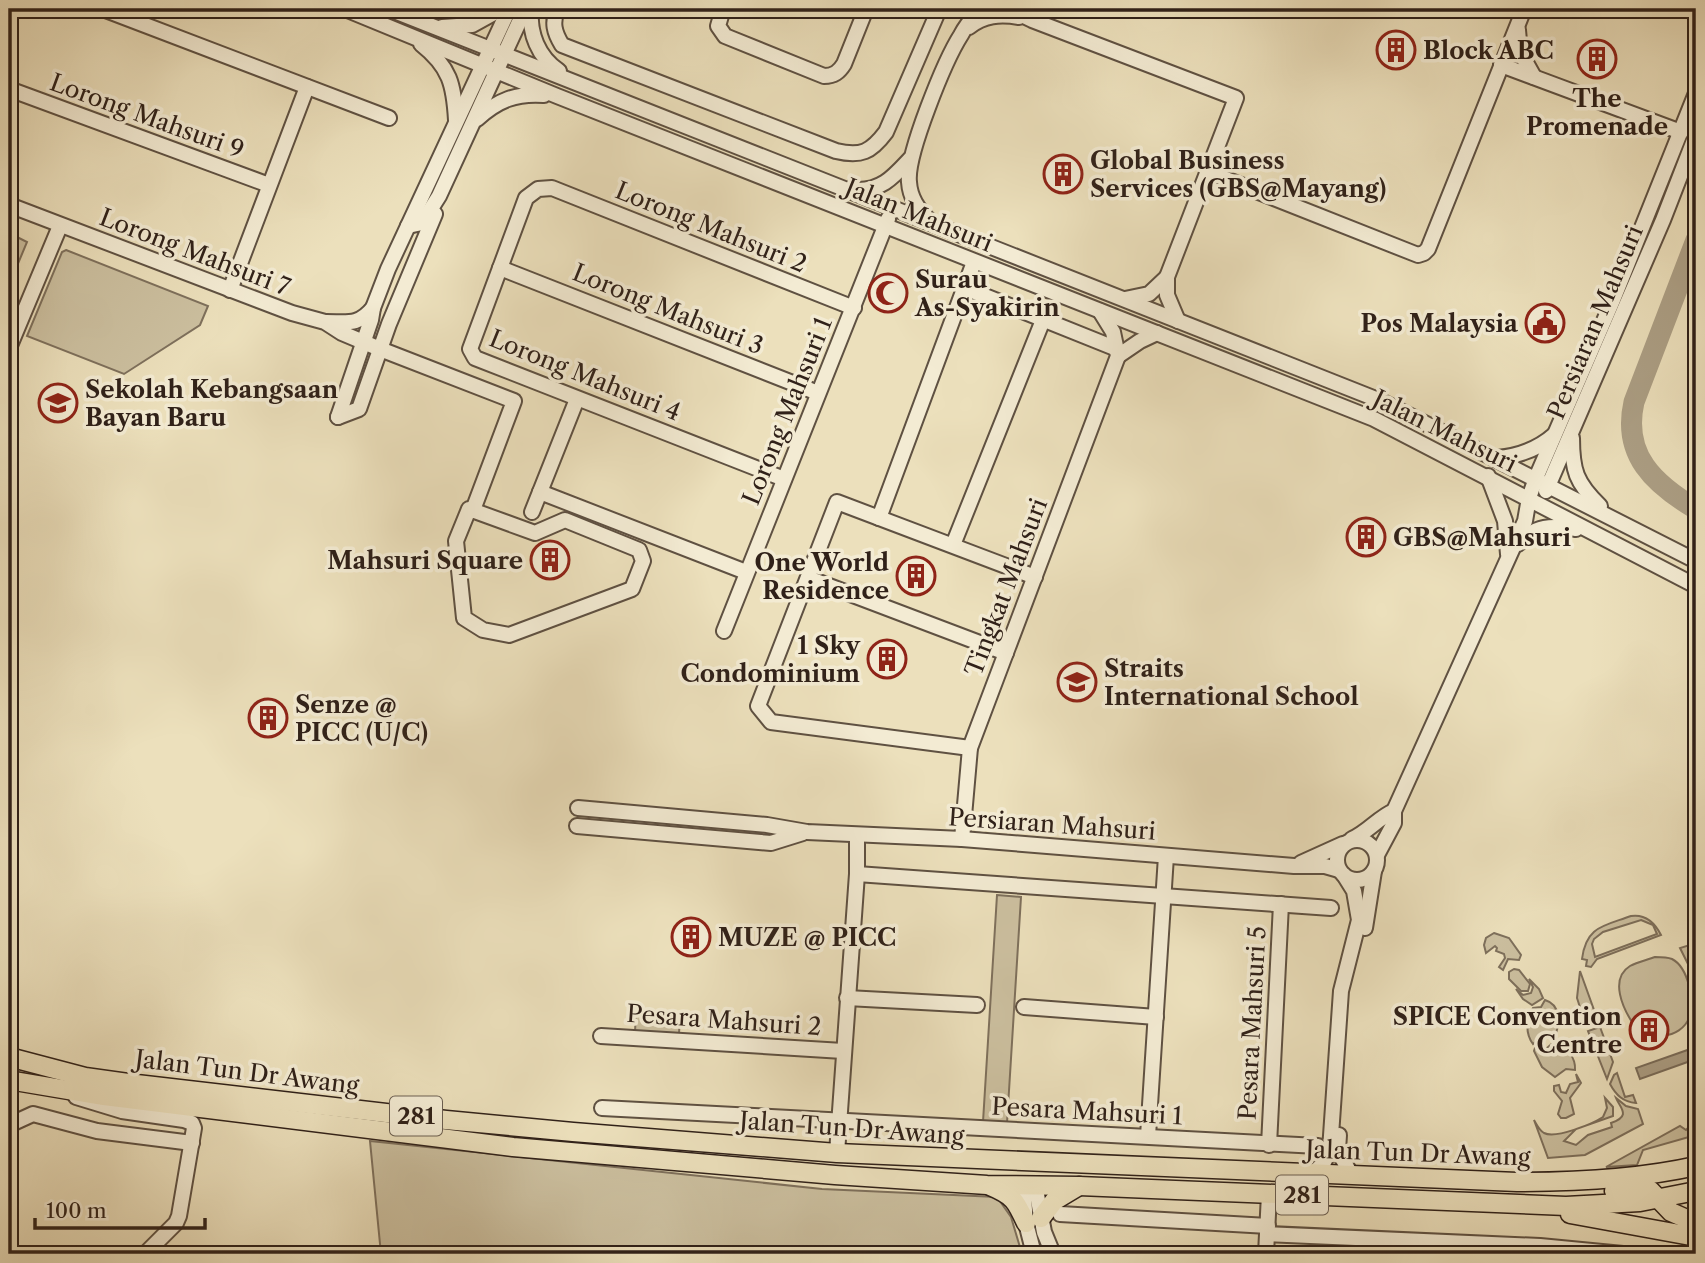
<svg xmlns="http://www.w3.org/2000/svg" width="1705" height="1263" viewBox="0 0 1705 1263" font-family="'Libre Caslon Text',serif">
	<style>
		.green { fill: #ccc0a0; stroke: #7e705c; stroke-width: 2; fill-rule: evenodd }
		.water { fill: #ac9f85; stroke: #7a6d5a; stroke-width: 2 }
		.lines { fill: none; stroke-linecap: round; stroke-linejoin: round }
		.river { stroke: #ac9f85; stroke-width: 21 }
		.minor-casing { stroke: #5f5142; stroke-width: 18 }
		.major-casing { stroke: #302119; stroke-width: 21 }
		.minor { stroke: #f3ebd3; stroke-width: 14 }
		.major { stroke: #ece0bc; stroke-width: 18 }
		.labels { text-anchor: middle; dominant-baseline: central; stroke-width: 7; stroke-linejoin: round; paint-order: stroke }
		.shield { fill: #f3ebd3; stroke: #6a5e51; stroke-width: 2 }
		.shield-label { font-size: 23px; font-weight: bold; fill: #302119 }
		.poi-label { font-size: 24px; font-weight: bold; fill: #302119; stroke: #f3ebd3; text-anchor: start }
		.street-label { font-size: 24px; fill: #302119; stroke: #f3ebd3 }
	</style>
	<rect width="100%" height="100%" fill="#ece0bc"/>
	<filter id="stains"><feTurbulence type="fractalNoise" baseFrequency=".00286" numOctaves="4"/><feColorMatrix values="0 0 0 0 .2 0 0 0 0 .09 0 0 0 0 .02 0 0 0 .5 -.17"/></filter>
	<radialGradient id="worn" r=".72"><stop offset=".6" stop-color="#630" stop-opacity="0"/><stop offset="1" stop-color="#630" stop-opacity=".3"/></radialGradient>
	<!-- green -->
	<g class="green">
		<polygon points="17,237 27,242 17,266 9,263 9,256"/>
		<polygon points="66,250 208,306 200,325 124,374 27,336 62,252"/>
		<polygon points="997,895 1021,897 1007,1123 983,1122"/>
		<path d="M1631,916C1645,914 1655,923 1661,935L1597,959L1591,967L1586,966L1587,960L1582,959C1586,926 1604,926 1631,916ZM1641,920L1653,925L1657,934L1595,957L1592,944L1594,939L1603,932Z"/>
		<polygon points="1494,933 1509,938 1521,955 1519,960 1508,959 1503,970 1499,967 1505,958 1504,954 1496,951 1497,948 1495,946 1486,953 1484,945 1486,938"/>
		<polygon points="1696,943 1696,990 1692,972 1680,948"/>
		<path d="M1655,957C1661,957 1667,957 1672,959C1688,967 1696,1003 1689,1018C1681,1039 1647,1042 1634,1025C1623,1009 1609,979 1630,966C1637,962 1647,960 1655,957Z"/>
		<polygon points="1514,969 1519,970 1530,984 1528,991 1521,991 1509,979 1509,972"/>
		<polygon points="1580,971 1598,1021 1586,1026 1577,998"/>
		<polygon points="1529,979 1539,989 1543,998 1532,1005 1523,999 1516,989 1523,995 1531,993 1533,987"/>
		<path d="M1545,1000C1562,1005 1560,1025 1554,1038H1540L1533,1044C1525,1033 1526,1019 1533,1008L1541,1007Z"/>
		<polygon points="636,1012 680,1014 679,1034 635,1032"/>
		<polygon points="1600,1027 1613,1062 1607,1079 1588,1031"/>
		<path d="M1555,1041C1566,1047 1576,1057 1575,1070L1566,1069L1555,1077L1542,1067L1534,1051L1535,1048H1547Z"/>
		<path d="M1617,1073L1625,1097L1633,1095L1636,1103C1623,1102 1616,1095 1610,1084L1614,1075Z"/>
		<polygon points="1576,1074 1581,1083 1570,1098 1574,1114 1566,1118 1561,1118 1558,1114 1562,1101 1554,1091 1554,1086 1559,1085 1561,1092 1566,1093 1570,1084 1578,1082"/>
		<path d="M1605,1098L1613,1107V1116L1576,1129L1564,1141L1576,1145L1588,1135L1612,1127L1611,1123C1632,1116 1620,1108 1616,1098L1626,1106L1638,1109L1643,1124L1585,1155L1548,1158L1534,1120C1537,1125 1539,1130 1544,1133C1556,1139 1592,1124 1603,1117L1607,1108Z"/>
		<polygon points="1696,1120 1696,1135 1643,1150 1637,1165 1606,1167 1680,1126 1686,1130"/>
		<polygon points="370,1141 822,1189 997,1197 1011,1217 1022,1254 381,1254"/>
	</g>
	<!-- water -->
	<polygon class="water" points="1696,1047 1696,1059 1640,1079 1636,1068"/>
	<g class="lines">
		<!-- river -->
		<path class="river" d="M1696,240L1634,402C1622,455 1654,484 1696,509"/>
		<defs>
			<g id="minor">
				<polyline points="103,9 389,118"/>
				<polyline points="345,9 557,96 1374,419 1696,586"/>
				<polyline points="389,9 1381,401 1696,561"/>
				<path d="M531,9C529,33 538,57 559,71"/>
				<path d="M557,9C552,23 554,32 562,45L836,151C861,157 871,152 886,132L937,14V9"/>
				<path d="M723,9L718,26L725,36L824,76C834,76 839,72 844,64L866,9"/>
				<polyline points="1009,9 1032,20 1236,98 1167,277 1167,295 1178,321"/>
				<polyline points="442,27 472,25 501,9"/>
				<path d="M969,27C984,15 1000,14 1019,17"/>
				<polyline points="1518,30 1520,52 1534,77"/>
				<path d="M421,44C450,67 454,85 456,120"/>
				<polyline points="1501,65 1681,132"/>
				<polyline points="9,89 269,185"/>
				<path d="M477,119C498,100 516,93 544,95"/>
				<polyline points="1208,172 1418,255 1424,253 1428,249 1524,9"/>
				<path d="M856,190C882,191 894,176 910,159"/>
				<polyline points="9,205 292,313 325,322 342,333 380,349 514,401 473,510"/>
				<path d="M929,220C918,209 910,198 909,182C906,155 945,60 961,35C966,25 973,17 980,9"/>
				<polyline points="408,226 422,223 439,196 525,9"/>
				<polyline points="500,268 818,393"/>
				<polyline points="965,288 1117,349"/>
				<polyline points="230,290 307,87"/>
				<polyline points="1125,299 1149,294 1167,277"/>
				<path d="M326,322C348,322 358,326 373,308"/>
				<polyline points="9,348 60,226"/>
				<polyline points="1118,356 1140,341 1157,333"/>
				<polyline points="338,417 371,320 373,308 388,269 509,9"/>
				<polyline points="338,417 359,409 389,324 435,214"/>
				<path d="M1572,438C1572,470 1576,483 1600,506"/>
				<path d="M1497,458C1519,456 1537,450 1554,435"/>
				<polyline points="1488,476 1505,521 1508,554"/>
				<polyline points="784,479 475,358 470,349 526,198 538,189 552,188 854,308"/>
				<polyline points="1546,491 1663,220 1696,135"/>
				<polyline points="540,492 746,572"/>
				<polygon points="469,509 535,533 565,520 639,550 643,561 632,589 509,635 483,630 464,618 456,541"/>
				<polyline points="532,512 577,399"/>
				<polyline points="879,518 974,262"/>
				<path d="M1518,544C1535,525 1552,525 1576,529"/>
				<polyline points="953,545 1043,320"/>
				<polyline points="808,578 1006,653"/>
				<polyline points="724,631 888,219"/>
				<polyline points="970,748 771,722 758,706 837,502 1035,577"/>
				<polyline points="578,808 767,825 807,832 962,839 1294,866 1325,866 1339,870"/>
				<polyline points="577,826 771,843 803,833"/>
				<polyline points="962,839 970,748 1118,356 1113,332 1100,311"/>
				<path d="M1352,839C1368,832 1379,817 1394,811"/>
				<circle cx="1357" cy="860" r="20"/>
				<polyline points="1377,855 1394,823 1394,811 1525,521 1529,498 1536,478 1613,300 1696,93"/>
				<polyline points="1301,863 1343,844"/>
				<polyline points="857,874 1331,908"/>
				<polyline points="1365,928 1374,871"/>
				<polyline points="847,998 977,1005"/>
				<polyline points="1024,1007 1156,1017"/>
				<polyline points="601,1036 843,1051"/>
				<polyline points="76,1097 122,1111 184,1120 192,1123 194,1128 179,1216 176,1223 145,1254"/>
				<polyline points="602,1108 1318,1146"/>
				<polyline points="9,1125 33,1114 97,1131 192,1143"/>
				<polyline points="1339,1135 1338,1150 1350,1173"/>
				<polyline points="1148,1136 1166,856"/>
				<polyline points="1269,1145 1281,904"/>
				<polyline points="837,1153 857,874 857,835"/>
				<polyline points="1313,1173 1323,1164 1330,1150 1341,991 1359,920 1354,891 1344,875"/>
				<polyline points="1023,1184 1026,1223 1034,1254"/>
				<polyline points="1035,1184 1044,1232 1053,1254"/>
				<polyline points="1060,1214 1268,1226"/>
				<polyline points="1267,1234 1540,1246 1623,1254"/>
				<polyline points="1266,1254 1269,1194"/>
			</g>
			<g id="major">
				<path d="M9,1057L85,1077L128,1083L446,1120L573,1132L837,1153L1517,1182C1577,1182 1638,1179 1696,1166"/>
				<polyline points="9,1080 104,1096 513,1147 835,1175 987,1185 1079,1186 1566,1206 1640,1202 1696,1191"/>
				<path d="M990,1186C1014,1196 1016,1201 1026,1223"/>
				<polyline points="1614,1191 1635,1188 1650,1190 1671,1212 1696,1223"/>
				<polyline points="1570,1214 1696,1237"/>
				<polyline points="1041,1218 1054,1201 1079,1186"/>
			</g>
		</defs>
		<!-- minor casing -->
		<use href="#minor" class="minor-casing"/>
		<!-- major casing -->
		<use href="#major" class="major-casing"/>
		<!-- minor -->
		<use href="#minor" class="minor"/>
		<!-- major -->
		<use href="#major" class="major"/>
	</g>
	<!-- icons -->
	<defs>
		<symbol id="building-ring" viewBox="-11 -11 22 22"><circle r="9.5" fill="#f3ebd3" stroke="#8f2418" stroke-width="1.5"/><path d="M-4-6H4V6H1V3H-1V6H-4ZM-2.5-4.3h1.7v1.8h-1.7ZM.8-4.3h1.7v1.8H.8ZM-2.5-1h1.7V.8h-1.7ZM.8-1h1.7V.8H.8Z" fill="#8f2418"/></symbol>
		<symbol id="mosque-ring" viewBox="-11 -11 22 22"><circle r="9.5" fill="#f3ebd3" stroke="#8f2418" stroke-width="1.5"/><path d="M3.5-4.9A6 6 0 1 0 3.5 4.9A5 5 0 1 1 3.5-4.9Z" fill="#8f2418"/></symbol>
		<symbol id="civic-ring" viewBox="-11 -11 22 22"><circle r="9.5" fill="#f3ebd3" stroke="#8f2418" stroke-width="1.5"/><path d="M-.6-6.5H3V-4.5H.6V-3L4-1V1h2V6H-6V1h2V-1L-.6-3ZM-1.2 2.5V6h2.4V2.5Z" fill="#8f2418"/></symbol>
		<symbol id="school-ring" viewBox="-11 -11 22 22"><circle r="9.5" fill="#f3ebd3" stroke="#8f2418" stroke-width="1.5"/><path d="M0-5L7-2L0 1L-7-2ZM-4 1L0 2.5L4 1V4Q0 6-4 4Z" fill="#8f2418"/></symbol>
	</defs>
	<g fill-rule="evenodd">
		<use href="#building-ring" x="1374" y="28" width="44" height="44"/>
		<use href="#building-ring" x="1575" y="37" width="44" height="44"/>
		<use href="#building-ring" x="1041" y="152" width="44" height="44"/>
		<use href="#mosque-ring" x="866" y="271" width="44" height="44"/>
		<use href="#civic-ring" x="1523" y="301" width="44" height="44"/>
		<use href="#school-ring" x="36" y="381" width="44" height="44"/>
		<use href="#building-ring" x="1344" y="515" width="44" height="44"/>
		<use href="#building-ring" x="528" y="538" width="44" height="44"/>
		<use href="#building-ring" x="894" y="554" width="44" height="44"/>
		<use href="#building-ring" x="865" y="637" width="44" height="44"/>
		<use href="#school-ring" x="1055" y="660" width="44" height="44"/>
		<use href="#building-ring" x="246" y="696" width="44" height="44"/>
		<use href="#building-ring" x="669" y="915" width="44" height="44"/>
		<use href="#building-ring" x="1627" y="1008" width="44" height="44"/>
	</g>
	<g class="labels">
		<!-- shield labels -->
		<g class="shield">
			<rect x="390" y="1096.5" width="52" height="39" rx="5"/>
			<rect x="1276" y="1175.5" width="52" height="39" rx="5"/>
		</g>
		<g class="shield-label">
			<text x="416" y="1116">281</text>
			<text x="1302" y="1195">281</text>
		</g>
		<!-- poi labels -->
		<g class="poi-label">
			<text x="1423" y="50">Block ABC</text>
			<text x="1597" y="98" text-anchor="middle">The<tspan x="1597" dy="28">Promenade</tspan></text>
			<text x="1090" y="160">Global Business<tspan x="1090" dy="28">Services (GBS@Mayang)</tspan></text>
			<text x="915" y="279">Surau<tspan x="915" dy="28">As-Syakirin</tspan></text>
			<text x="1518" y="323" text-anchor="end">Pos Malaysia</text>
			<text x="85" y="389">Sekolah Kebangsaan<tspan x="85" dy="28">Bayan Baru</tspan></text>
			<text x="1393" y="537">GBS@Mahsuri</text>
			<text x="523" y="560" text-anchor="end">Mahsuri Square</text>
			<text x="889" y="562" text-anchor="end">One World<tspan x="889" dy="28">Residence</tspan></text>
			<text x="860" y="645" text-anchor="end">1 Sky<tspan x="860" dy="28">Condominium</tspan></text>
			<text x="1104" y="668">Straits<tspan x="1104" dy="28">International School</tspan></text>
			<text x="295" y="704">Senze @<tspan x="295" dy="28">PICC (U/C)</tspan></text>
			<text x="718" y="937">MUZE @ PICC</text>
			<text x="1622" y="1016" text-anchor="end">SPICE Convention<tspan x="1622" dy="28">Centre</tspan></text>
		</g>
		<!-- street labels -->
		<g class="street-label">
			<text transform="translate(147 116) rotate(20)">Lorong Mahsuri 9</text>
			<text transform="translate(919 215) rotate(22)">Jalan Mahsuri</text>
			<text transform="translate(711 227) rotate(22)">Lorong Mahsuri 2</text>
			<text transform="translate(195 252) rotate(21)">Lorong Mahsuri 7</text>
			<text transform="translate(668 309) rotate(22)">Lorong Mahsuri 3</text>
			<text transform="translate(1595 322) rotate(-67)">Persiaran Mahsuri</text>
			<text transform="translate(585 375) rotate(22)">Lorong Mahsuri 4</text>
			<text transform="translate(787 411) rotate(-68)">Lorong Mahsuri 1</text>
			<text transform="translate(1445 431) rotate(26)">Jalan Mahsuri</text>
			<text transform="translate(1006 587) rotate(-69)">Tingkat Mahsuri</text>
			<text transform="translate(1052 824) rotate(4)">Persiaran Mahsuri</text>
			<text transform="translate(724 1020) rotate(4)">Pesara Mahsuri 2</text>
			<text transform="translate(1252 1023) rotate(-87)">Pesara Mahsuri 5</text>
			<text transform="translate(247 1072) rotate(7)">Jalan Tun Dr Awang</text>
			<text transform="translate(1087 1111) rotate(3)">Pesara Mahsuri 1</text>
			<text transform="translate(852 1128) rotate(4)">Jalan Tun Dr Awang</text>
			<text transform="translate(1418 1153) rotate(2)">Jalan Tun Dr Awang</text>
		</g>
	</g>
	<!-- margin -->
	<rect width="1705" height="1263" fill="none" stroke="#ece0bc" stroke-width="35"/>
	<rect x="10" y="10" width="1684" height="1242" fill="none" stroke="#302119" stroke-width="3.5"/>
	<rect x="18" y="18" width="1670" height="1228" fill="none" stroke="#302119" stroke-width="2"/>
	<!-- scale -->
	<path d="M35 1218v10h170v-10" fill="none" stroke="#302119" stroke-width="3.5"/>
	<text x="46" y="1218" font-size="21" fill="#302119" stroke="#f3ebd3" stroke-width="5" paint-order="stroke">100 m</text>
	<rect width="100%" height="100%" filter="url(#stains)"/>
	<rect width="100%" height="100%" fill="url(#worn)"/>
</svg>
